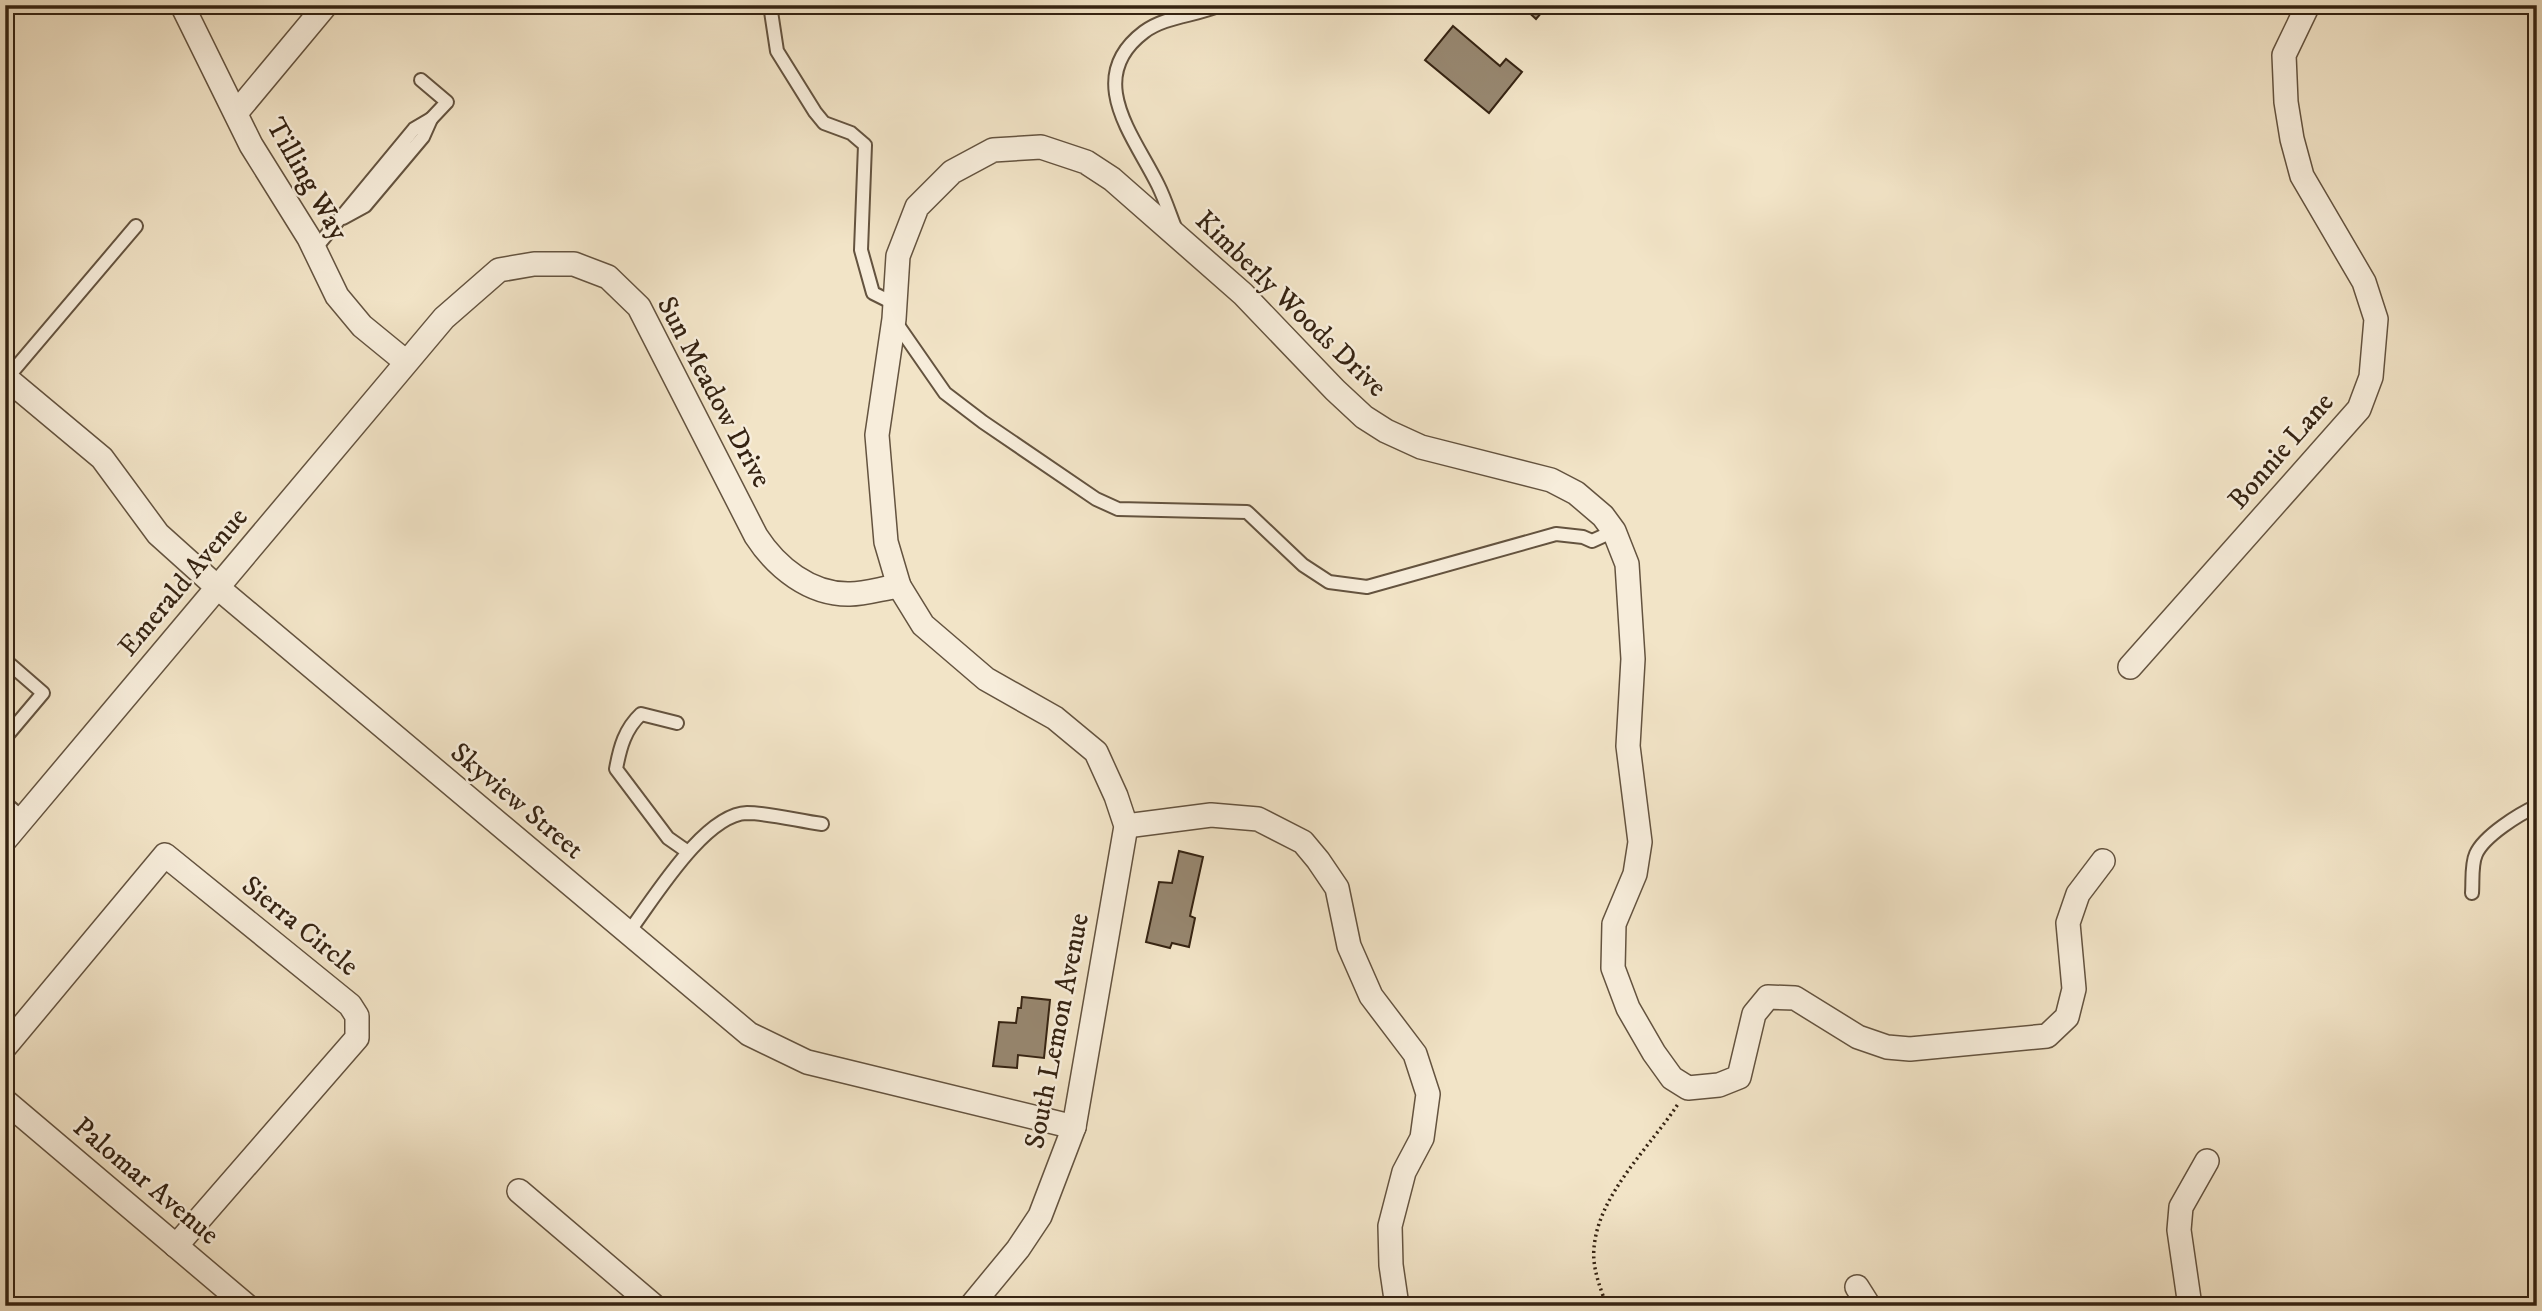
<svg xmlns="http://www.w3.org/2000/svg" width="2542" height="1311" viewBox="0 0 2542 1311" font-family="'IM FELL DW Pica',serif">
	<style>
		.building { fill: #978770; stroke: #352312; stroke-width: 2 }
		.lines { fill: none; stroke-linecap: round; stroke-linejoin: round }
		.service-casing { stroke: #64533f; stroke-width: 16 }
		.minor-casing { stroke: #64533f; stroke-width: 26 }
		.path { stroke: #352312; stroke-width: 3.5; stroke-dasharray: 2 3.5; stroke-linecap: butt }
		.service { stroke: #f7eddb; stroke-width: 12 }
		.minor { stroke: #f7eddb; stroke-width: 23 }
		.labels { text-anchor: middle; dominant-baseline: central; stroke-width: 5; stroke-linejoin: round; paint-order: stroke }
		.street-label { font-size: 28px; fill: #352312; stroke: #f7eddb }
	</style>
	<rect width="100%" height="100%" fill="#f2e4c7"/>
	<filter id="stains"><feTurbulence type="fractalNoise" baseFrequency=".00286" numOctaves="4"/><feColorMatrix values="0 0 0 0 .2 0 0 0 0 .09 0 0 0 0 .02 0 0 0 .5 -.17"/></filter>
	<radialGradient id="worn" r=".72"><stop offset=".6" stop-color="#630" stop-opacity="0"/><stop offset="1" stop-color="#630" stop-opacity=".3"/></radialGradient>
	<!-- building -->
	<g class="building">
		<polygon points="1521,5 1548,5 1536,19"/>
		<polygon points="1453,26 1500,66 1506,59 1522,72 1489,113 1425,60"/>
		<polygon points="1179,851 1203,857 1190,916 1195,918 1189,947 1172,943 1170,948 1146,942 1159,882 1172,883"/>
		<polygon points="1022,997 1050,1000 1044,1058 1018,1055 1017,1068 993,1066 999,1022 1016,1023 1018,1008 1021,1008"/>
	</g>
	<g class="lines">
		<defs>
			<g id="service">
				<polyline points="770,5 777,51 815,112 824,123 851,133 865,145 861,250 873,293 895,304"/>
				<polyline points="421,80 447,102 431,119"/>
				<path d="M1176,230C1170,215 1165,199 1158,185C1134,136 1083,78 1144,32C1165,16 1196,16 1220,5"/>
				<polyline points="314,250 414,129 431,119 423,137 365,206 343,218"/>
				<polyline points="895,321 945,393 983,422 1096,499 1118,509 1247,512 1303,565 1329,582 1367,587 1556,534 1583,537 1592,541 1614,531"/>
				<polyline points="7,378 136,226"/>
				<polyline points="5,660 43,693 5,738"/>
				<path d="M677,723L641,714C625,729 620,747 616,769L668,838L688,852"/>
				<polyline points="5,803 23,818"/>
				<path d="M2472,893C2473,881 2471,865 2476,854C2484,836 2519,814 2537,806"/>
				<path d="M628,933C653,900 704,814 747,813C769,813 799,821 822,824"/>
			</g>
			<g id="minor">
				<polyline points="182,5 251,145 309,238 337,296 362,326 406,362"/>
				<polyline points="236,113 326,5"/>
				<polyline points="5,377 102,458 158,534 217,587 749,1034 807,1062 1074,1127"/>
				<polyline points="2130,667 2359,409 2371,377 2376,319 2364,282 2302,176 2292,139 2286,102 2284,55 2308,5"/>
				<polyline points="1126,826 1211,815 1258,819 1303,842 1318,860 1337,888 1349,946 1371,996 1415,1054 1428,1094 1422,1138 1404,1172 1390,1226 1391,1265 1397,1306"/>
				<path d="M5,840L444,318L499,270L534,264H574L608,277L639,307L756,536C776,567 810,595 850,594C866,594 883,588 899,586"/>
				<polyline points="5,1047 165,855 350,1005 357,1016 357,1038 176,1246"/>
				<polyline points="5,1101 247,1306"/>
				<polyline points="519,1191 654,1306"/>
				<polyline points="1857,1287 1869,1306"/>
				<polyline points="971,1306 1018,1249 1040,1216 1074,1127 1126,826 1116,796 1096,752 1055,718 986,679 923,625 899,586 886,542 877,435 894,319 898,256 917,207 952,172 993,150 1041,147 1086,162 1112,179 1243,294 1335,390 1364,417 1386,431 1421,447 1551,480 1576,493 1603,516 1614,531 1627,564 1633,659 1628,746 1640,842 1635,874 1614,924 1613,968 1628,1008 1654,1053 1672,1078 1688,1088 1719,1085 1739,1077 1754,1014 1768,997 1795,998 1858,1037 1887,1047 1910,1049 2047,1036 2067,1017 2074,989 2068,923 2078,894 2103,861"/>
				<polyline points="2190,1306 2179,1230 2181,1207 2207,1161"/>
			</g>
		</defs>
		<!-- service casing -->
		<use href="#service" class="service-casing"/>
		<!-- minor casing -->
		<use href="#minor" class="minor-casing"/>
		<!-- path -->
		<path class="path" d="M1607,1306C1600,1288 1592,1267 1594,1248C1598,1195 1650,1147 1678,1104"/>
		<!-- service -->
		<use href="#service" class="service"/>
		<!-- minor -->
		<use href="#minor" class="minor"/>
	</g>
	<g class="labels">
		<!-- street labels -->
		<g class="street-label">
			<text transform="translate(307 179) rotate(60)">Tilling Way</text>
			<text transform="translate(1291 304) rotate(44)">Kimberly Woods Drive</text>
			<text transform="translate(714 392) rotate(62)">Sun Meadow Drive</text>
			<text transform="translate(2281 451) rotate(-49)">Bonnie Lane</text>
			<text transform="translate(183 582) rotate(-50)">Emerald Avenue</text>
			<text transform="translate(517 801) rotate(40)">Skyview Street</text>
			<text transform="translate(300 926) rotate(39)">Sierra Circle</text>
			<text transform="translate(1057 1031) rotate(-79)">South Lemon Avenue</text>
			<text transform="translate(146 1181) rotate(40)">Palomar Avenue</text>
		</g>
	</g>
	<!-- margin -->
	<rect width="2542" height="1311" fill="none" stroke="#f2e4c7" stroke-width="28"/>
	<rect x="7" y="7" width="2528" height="1297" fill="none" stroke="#352312" stroke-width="3.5"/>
	<rect x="14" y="14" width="2514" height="1283" fill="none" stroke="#352312" stroke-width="2"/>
	<rect width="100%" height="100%" filter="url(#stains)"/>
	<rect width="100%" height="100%" fill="url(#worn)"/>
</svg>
